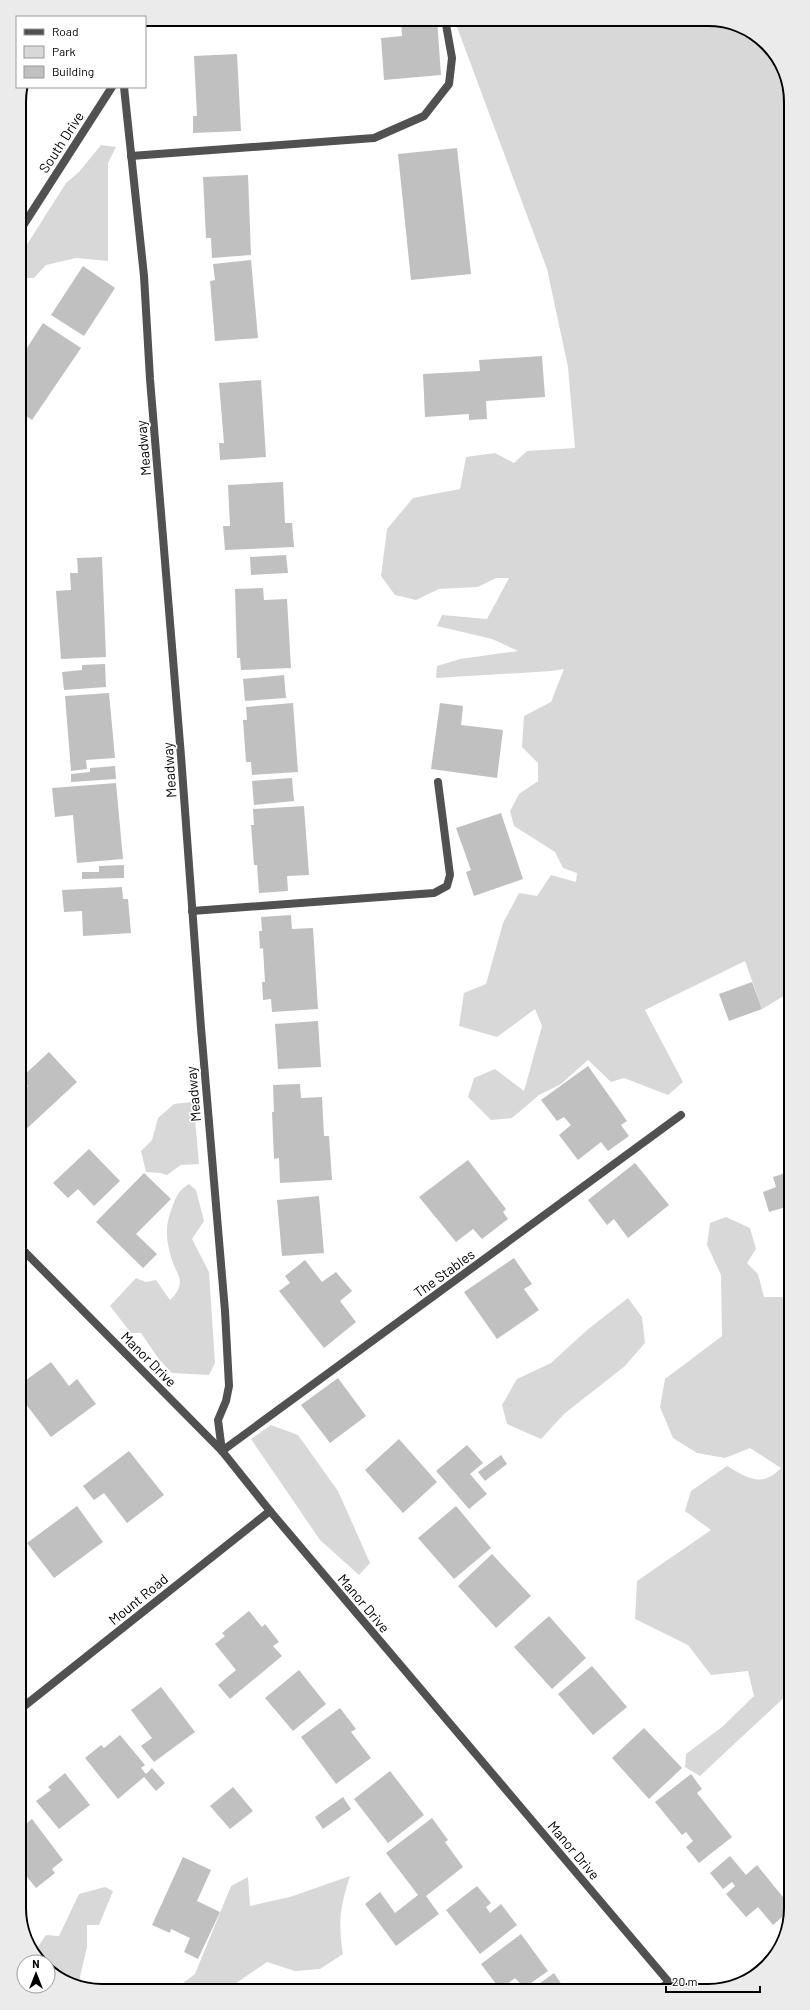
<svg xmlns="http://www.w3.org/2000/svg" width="810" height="2010" viewBox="0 0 810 2010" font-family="Barlow,sans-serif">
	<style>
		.green { fill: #d8d8d8 }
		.building { fill: #c0c0c0 }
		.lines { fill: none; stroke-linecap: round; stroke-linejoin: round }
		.lane { stroke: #515151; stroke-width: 8 }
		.street { stroke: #515151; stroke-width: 8 }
		.labels { text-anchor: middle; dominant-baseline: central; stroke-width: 3.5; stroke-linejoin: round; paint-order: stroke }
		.street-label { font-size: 14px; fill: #000; stroke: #fff }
		.rim { fill: none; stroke: #000; stroke-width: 2 }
	</style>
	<rect width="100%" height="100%" fill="#fff"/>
	<!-- green -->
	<g class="green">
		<polygon points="454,19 714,19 759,36 787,75 789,993 762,1009 745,961 645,1010 683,1082 668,1095 624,1078 611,1082 588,1060 561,1084 539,1095 512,1118 491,1120 468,1097 474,1078 495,1069 524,1091 542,1026 535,1009 497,1037 459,1026 464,993 486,984 503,923 519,893 537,896 551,875 576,882 577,873 563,868 555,852 514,826 510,811 519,794 538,781 538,763 522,747 524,716 551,702 564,669 552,671 436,678 437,666 460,659 518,651 492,639 437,626 442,615 487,619 509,578 496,578 478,587 439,589 416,600 395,595 381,576 387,529 413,498 460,489 466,457 495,453 514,463 527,451 575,448 568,367 547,269"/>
		<polygon points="101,145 116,147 108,163 108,261 76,258 46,265 34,278 20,278 27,263 21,254 66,183 79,172"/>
		<polygon points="191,1102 194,1108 199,1164 181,1165 167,1175 160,1173 146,1172 141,1151 152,1140 158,1118 174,1104"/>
		<path d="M189,1184L196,1190L204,1221L192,1239L209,1272L215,1363L209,1375L172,1373L158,1358L141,1333H131L110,1306L136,1278L146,1282L156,1280L170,1300C190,1280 174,1274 170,1253C165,1234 166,1223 173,1205C177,1195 179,1190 189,1184Z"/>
		<path d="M726,1217L750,1228L756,1249L747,1263L758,1274L764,1297H787L790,1309V1692L700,1776L685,1767L686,1754L722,1727L754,1696L748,1671L711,1675L688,1645L635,1619L637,1581L711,1530L685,1511L691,1491L727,1466C747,1477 761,1489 781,1468L750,1448L725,1458L697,1453L673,1438L660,1407L665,1379L722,1336L721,1275L707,1245L710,1223Z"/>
		<polygon points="628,1298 642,1317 645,1343 625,1366 564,1414 541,1439 507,1424 502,1405 517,1379 551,1363 587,1330"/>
		<polygon points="271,1425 298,1435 338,1491 370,1563 359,1575 320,1540 251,1439"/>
		<path d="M350,1876C340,1907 338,1922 343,1954L320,1969L295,1971L267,1962L226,1990H174L195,1974L231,1886L248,1877L250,1906L290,1897Z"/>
		<polygon points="105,1887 113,1891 99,1925 87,1925 87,1947 80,1977 84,1986 51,1974 48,1969 48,1962 43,1962 35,1951 46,1935 59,1936 79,1894"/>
	</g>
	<!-- building -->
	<g class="building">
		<polygon points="401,19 437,19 441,75 384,80 381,38 402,36"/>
		<polygon points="237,54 241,131 193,133 193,116 197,116 194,56"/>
		<polygon points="457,148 471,274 411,280 398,154"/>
		<polygon points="248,175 251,255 212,258 211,238 206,238 203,177"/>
		<polygon points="251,260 258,338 215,341 210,281 215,280 213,264"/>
		<polygon points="83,266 115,288 84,336 51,315"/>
		<polygon points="43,323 81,348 32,420 20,412 20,359"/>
		<polygon points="542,356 545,397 486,401 487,419 469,420 469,414 425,417 423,374 480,371 479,360"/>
		<polygon points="261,380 266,457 220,460 219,443 224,443 219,383"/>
		<polygon points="20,444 26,448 20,457"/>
		<polygon points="283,482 285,523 292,523 294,547 225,550 223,526 230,526 228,485"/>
		<polygon points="286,555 288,573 251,575 250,557"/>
		<polygon points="102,557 106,657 61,659 56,591 71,590 70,573 78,573 77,558"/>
		<polygon points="263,588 264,600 287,599 291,668 241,670 240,658 237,658 235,589"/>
		<polygon points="105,664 106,687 64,690 62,672 82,670 82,665"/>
		<polygon points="284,675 286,698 245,701 243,679"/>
		<polygon points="109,693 115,758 86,760 87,769 71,771 65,696"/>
		<polygon points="293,703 298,772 252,775 251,762 246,762 243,720 247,720 246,707"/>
		<polygon points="440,703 463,706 461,725 503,730 497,778 431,769"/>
		<polygon points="115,766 116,779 71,782 71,774 90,772 90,768"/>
		<polygon points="292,778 294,801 254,805 252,781"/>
		<polygon points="116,783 123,859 77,863 73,815 55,817 52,788"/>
		<polygon points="304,806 309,875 287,876 288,891 259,893 257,865 254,865 251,825 254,825 253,809"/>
		<polygon points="501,813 523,879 474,896 466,872 471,870 456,828"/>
		<polygon points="124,865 124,878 82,879 82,872 99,872 99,866"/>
		<polygon points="122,887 123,899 128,899 131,933 83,936 82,911 64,912 62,890"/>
		<polygon points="291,915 292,929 313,928 318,1009 272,1012 271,999 263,1000 262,982 265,982 263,948 260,949 259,931 262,931 261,917"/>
		<polygon points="752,982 762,1009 729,1021 719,994"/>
		<polygon points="318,1021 321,1067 278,1069 275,1024"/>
		<polygon points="49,1052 77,1082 22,1133 21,1093 28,1086 21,1078"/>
		<polygon points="588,1066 627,1121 621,1125 629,1136 608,1151 601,1142 578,1160 559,1135 571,1125 564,1117 557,1121 541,1100"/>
		<polygon points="300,1084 301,1098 322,1097 324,1136 329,1136 332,1180 280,1183 279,1158 274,1159 272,1112 274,1112 273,1085"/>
		<polygon points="89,1149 120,1181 94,1206 78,1189 68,1198 53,1183"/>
		<polygon points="468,1160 506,1209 503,1212 508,1219 482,1239 473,1229 456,1242 419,1197"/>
		<polygon points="635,1163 669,1205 628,1238 614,1219 607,1225 588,1200"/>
		<polygon points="789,1172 789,1206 769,1212 763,1192 776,1187 773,1177"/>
		<polygon points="144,1173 171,1199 136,1234 157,1254 143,1268 96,1222"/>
		<polygon points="319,1196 324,1253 282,1256 277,1200"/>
		<polygon points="514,1258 532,1284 524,1289 539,1310 497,1339 464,1292"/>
		<polygon points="305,1260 322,1282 336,1272 352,1291 340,1301 356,1322 324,1348 279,1291 290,1283 285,1276"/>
		<polygon points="51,1362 69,1386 77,1379 96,1404 51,1437 22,1399 22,1383"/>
		<polygon points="338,1378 366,1416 330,1443 301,1405"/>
		<polygon points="399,1439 437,1482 403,1513 365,1470"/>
		<polygon points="467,1445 483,1463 470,1474 487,1494 469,1509 436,1471"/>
		<polygon points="129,1451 164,1495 127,1523 104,1493 94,1500 83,1486"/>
		<polygon points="501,1455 507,1464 485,1481 478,1472"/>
		<polygon points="77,1506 103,1542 54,1578 27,1543"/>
		<polygon points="456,1506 491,1548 454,1579 418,1538"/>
		<polygon points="492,1554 531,1596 496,1628 458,1586"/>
		<polygon points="249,1611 262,1627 265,1624 279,1642 273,1646 282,1656 230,1699 218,1685 236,1670 215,1644 225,1636 222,1633"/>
		<polygon points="549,1616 586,1658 552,1689 514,1647"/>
		<polygon points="592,1666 627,1707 593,1735 558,1694"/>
		<polygon points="299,1670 326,1704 293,1731 265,1698"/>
		<polygon points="161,1687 195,1732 154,1762 141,1746 152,1738 131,1710"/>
		<polygon points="340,1708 356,1729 351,1732 371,1758 336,1784 301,1737"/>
		<polygon points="644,1728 682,1768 649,1799 612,1758"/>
		<polygon points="120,1735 145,1765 141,1768 146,1774 152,1768 165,1783 156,1791 144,1777 118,1799 85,1758 101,1745 104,1748"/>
		<polygon points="390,1771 424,1815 388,1843 354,1799"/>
		<polygon points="65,1773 90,1805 59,1829 36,1801 51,1790 48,1787"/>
		<polygon points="691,1774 702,1789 697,1793 732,1837 699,1863 686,1847 693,1841 686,1832 682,1835 655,1802"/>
		<polygon points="233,1787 253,1811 230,1829 210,1806"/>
		<polygon points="343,1797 351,1809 323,1829 315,1817"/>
		<polygon points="432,1818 448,1840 445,1842 463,1867 426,1896 439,1914 396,1946 365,1904 380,1892 395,1913 418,1895 386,1853"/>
		<polygon points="32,1819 63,1860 52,1869 55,1873 36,1888 23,1872 23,1826"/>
		<polygon points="730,1856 746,1875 757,1865 791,1907 790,1910 773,1925 758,1907 746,1917 726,1894 735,1886 732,1882 723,1889 710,1873"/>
		<polygon points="183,1857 211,1870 197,1901 220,1912 198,1959 184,1952 190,1938 171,1929 170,1933 152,1925"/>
		<polygon points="477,1886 491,1903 486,1907 490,1913 501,1904 517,1925 480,1954 446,1910"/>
		<polygon points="521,1934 548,1971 524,1988 515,1978 502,1988 499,1988 481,1964"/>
		<polygon points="554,1973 564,1988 533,1988"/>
	</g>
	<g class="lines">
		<!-- lane -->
		<g class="lane">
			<polyline points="131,156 374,138 424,116 449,84 452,58 445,19"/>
			<polyline points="192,911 434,893 447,886 450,875 438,782"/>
			<polyline points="662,1987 669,1983"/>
		</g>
		<!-- street -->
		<g class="street">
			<polyline points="124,87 144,276 150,379 181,756 201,1028 225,1311 229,1386 226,1401 218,1420 222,1451 681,1115"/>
			<polyline points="19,232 112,87"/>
			<polyline points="22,1249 222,1451 270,1511 673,1987"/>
			<polyline points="23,1707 270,1511"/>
		</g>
	</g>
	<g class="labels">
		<!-- street labels -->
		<g class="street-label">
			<text transform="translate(61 142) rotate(-57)">South Drive</text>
			<text transform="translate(143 448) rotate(-95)">Meadway</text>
			<text transform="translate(169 770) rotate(-94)">Meadway</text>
			<text transform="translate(193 1094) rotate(-95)">Meadway</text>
			<text transform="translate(444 1273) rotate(-36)">The Stables</text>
			<text transform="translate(149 1359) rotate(45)">Manor Drive</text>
			<text transform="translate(138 1599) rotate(-39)">Mount Road</text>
			<text transform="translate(364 1603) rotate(50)">Manor Drive</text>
			<text transform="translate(574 1850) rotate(50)">Manor Drive</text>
		</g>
	</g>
	<!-- crop -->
	<path d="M0 0H810V2010H0ZM102 26H708A76 76 0 0 1 784 102V1908A76 76 0 0 1 708 1984H102A76 76 0 0 1 26 1908V102A76 76 0 0 1 102 26Z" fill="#ebebeb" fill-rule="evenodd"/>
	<path class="rim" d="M102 26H708A76 76 0 0 1 784 102V1908A76 76 0 0 1 708 1984H102A76 76 0 0 1 26 1908V102A76 76 0 0 1 102 26Z"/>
	<!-- legend -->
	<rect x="16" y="16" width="130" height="72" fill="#ffffff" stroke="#999999"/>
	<rect x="24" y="29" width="20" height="6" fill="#515151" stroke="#999999"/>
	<text x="52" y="36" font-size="12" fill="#000000">Road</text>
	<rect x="24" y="46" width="20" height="12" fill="#d8d8d8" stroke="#999999"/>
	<text x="52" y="56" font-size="12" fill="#000000">Park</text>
	<rect x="24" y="66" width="20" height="12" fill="#c0c0c0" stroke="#999999"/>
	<text x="52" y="76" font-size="12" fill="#000000">Building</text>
	<!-- north arrow -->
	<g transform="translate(36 1974)"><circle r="19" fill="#ffffff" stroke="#999999"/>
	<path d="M0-3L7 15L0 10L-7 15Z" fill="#000000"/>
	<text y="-6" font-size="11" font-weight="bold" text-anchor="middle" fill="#000000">N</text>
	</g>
	<!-- scale -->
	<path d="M666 1986v6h94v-6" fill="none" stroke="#000000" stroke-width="2"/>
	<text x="672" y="1986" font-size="12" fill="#000000" stroke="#ffffff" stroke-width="3" paint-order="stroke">20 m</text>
</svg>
